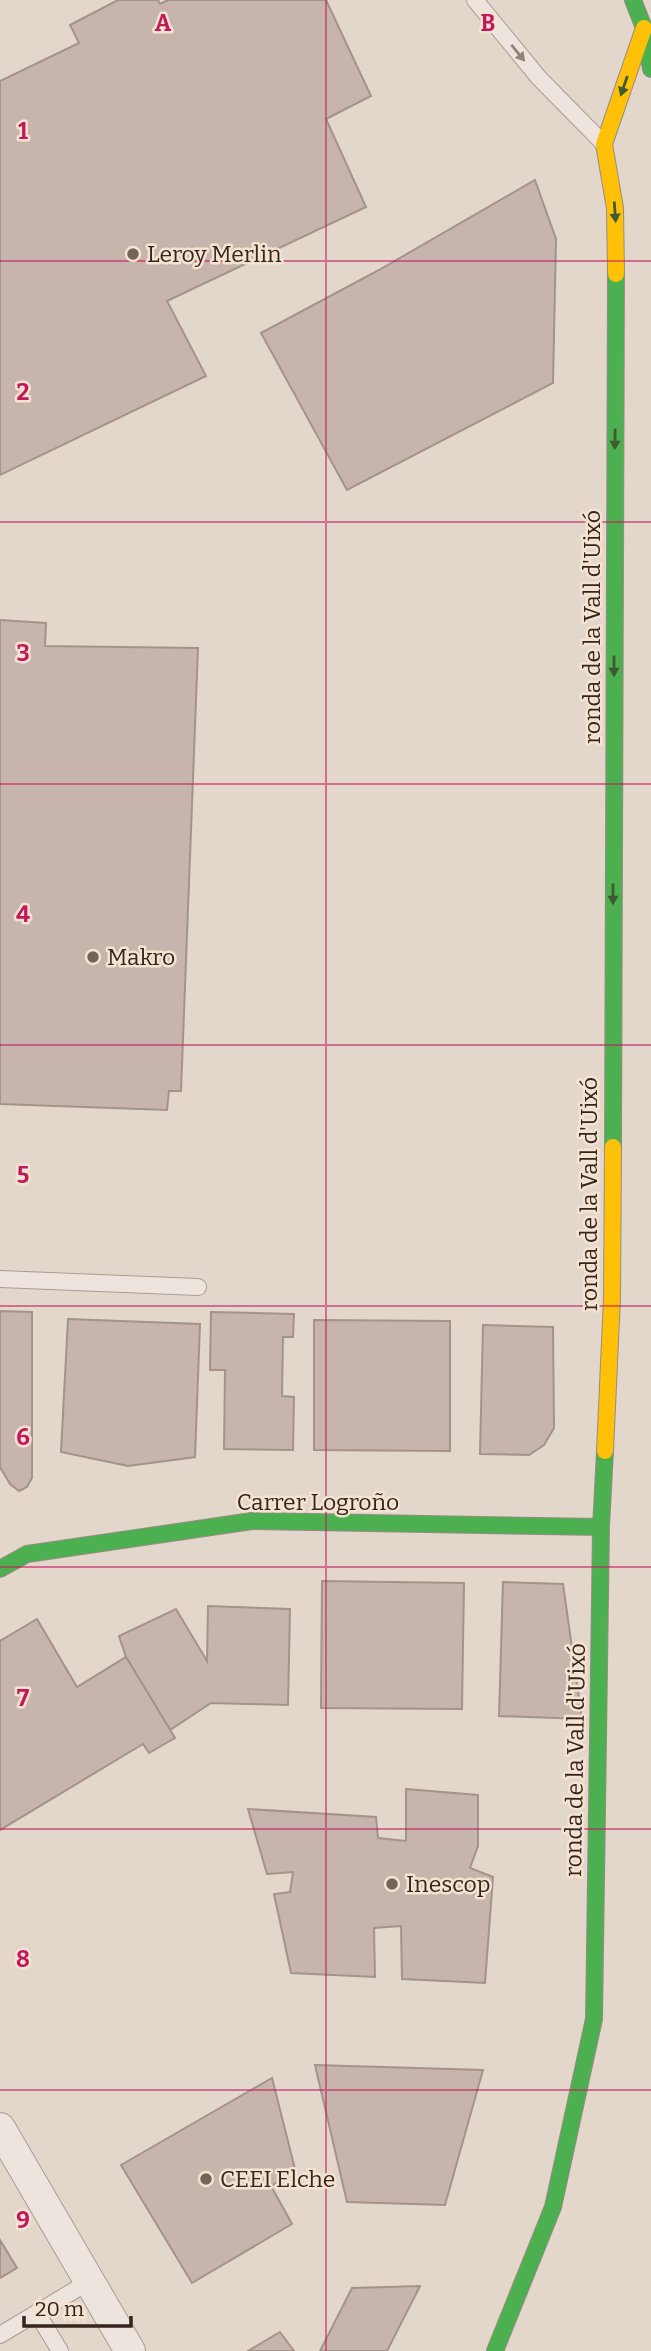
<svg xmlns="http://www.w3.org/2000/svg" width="651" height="2351" viewBox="0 0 651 2351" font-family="Bitter,serif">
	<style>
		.building { fill: #c7b5ad; stroke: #a3938b; stroke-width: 2 }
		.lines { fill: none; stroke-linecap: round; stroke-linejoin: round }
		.lane-casing { stroke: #a89d95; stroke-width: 18 }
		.street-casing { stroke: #a89d95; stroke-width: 32 }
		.fast-casing { stroke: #988c85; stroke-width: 18 }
		.slow-casing { stroke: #988c85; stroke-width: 18 }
		.lane { stroke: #ece4dd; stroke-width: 16 }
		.street { stroke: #ece4dd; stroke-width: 30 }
		.fast { stroke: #4caf50; stroke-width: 16 }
		.slow { stroke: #ffc107; stroke-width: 16 }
		.oneway { fill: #91847d }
		.oneway2 { fill: #3f5c31 }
		.grid { fill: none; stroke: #c2185b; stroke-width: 2; stroke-opacity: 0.55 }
		.poi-dot { fill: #73635a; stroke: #f5e3d1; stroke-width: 2.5 }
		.labels { text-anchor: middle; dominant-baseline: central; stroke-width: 5; stroke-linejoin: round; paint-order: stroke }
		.poi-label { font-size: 23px; fill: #36241d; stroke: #f5e3d1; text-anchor: start }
		.street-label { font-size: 23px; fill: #36241d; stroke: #f5e3d1 }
		.grid-label { font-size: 23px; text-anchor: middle; font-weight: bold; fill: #c2185b; stroke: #f5e3d1; stroke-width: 5; stroke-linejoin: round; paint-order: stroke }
	</style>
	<rect width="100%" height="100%" fill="#e3d7cc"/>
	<!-- building -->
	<g class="building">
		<polygon points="118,0 158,0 160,4 168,0 326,0 371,96 326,119 366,207 167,301 206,376 0,475 0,81 79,43 70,25"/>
		<polygon points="535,180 556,239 553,383 347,490 261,333 379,270"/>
		<polygon points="0,620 46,623 45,646 198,648 181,1091 169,1091 167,1110 0,1104"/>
		<polygon points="0,1311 32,1312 32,1478 27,1487 19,1491 10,1484 0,1467"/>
		<polygon points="211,1312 294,1314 293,1337 283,1337 282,1396 294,1397 293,1450 224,1449 225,1370 210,1370"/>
		<polygon points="68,1319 200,1324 195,1457 128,1466 61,1452"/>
		<polygon points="314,1320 450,1321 450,1451 314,1450"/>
		<polygon points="483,1325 553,1327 554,1428 544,1445 529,1455 480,1454"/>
		<polygon points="322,1581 464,1583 462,1709 321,1708"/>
		<polygon points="503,1582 563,1584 582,1719 499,1716"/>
		<polygon points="208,1606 290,1609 288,1705 211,1703 170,1730 126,1657 119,1636 176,1609 207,1661"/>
		<polygon points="37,1619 77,1687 126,1657 175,1738 149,1753 143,1744 0,1830 0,1641"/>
		<polygon points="406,1789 478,1795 478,1846 470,1868 493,1877 485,1983 402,1979 401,1926 374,1928 375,1977 291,1973 274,1894 290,1892 293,1872 267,1874 248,1809 376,1817 378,1838 406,1841"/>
		<polygon points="315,2065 483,2070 445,2205 347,2202"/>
		<polygon points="272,2078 296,2173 271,2186 292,2224 192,2283 121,2165"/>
		<polygon points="0,2240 17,2268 0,2278"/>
		<polygon points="420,2286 387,2351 320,2351 352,2288"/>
		<polygon points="280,2332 294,2351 248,2351"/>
	</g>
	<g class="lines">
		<defs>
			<g id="lane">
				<polyline points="475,0 539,78 604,144"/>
				<polyline points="0,1279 198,1287"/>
				<polyline points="37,2313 60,2351"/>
				<polyline points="0,2335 90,2281"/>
			</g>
			<polyline id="street" points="0,2128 130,2351"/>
			<g id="fast">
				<polyline points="633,0 644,28 651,69"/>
				<polyline points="613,1147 616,274"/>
				<polyline points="0,1569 27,1554 252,1521 601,1527"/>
				<polyline points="495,2351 553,2207 594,2019 601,1527 605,1451"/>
			</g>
			<g id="slow">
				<polyline points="616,274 615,208 604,144 644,28"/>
				<polyline points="605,1451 612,1298 613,1147"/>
			</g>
		</defs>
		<!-- lane casing -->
		<use href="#lane" class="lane-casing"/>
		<!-- street casing -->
		<use href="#street" class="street-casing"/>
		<!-- fast casing -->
		<use href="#fast" class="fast-casing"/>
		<!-- slow casing -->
		<use href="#slow" class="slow-casing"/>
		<!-- lane -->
		<use href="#lane" class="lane"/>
		<!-- street -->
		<use href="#street" class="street"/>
		<!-- fast -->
		<use href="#fast" class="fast"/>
		<!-- slow -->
		<use href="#slow" class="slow"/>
	</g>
	<!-- one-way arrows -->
	<defs><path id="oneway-solid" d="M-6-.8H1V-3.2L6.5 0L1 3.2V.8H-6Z" transform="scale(1.75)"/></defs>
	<use class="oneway" href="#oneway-solid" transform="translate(518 53) rotate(51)"/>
	<g class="oneway2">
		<use href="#oneway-solid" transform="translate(624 86) rotate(109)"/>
		<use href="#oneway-solid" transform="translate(615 212) rotate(86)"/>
		<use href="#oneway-solid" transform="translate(615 439) rotate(91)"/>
		<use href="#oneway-solid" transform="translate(614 666) rotate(90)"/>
		<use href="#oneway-solid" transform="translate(613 894) rotate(90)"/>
	</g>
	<!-- grid -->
	<path class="grid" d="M326,0V2351M0,261H651M0,522H651M0,784H651M0,1045H651M0,1306H651M0,1567H651M0,1829H651M0,2090H651"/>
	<!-- markers -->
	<g class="poi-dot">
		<circle cx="133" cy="254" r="7"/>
		<circle cx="93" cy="957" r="7"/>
		<circle cx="392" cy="1884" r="7"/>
		<circle cx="206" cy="2179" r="7"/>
	</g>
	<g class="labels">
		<!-- poi labels -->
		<g class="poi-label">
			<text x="147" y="254">Leroy Merlin</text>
			<text x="107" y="957">Makro</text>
			<text x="406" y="1884">Inescop</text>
			<text x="220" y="2179">CEEI Elche</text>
		</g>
		<!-- street labels -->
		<g class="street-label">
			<text transform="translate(592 627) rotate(-90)">ronda de la Vall d'Uixó</text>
			<text transform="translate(589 1194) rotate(-90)">ronda de la Vall d'Uixó</text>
			<text x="318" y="1502">Carrer Logroño</text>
			<text transform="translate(575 1760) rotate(-89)">ronda de la Vall d'Uixó</text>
		</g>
	</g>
	<g class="grid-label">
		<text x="163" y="31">A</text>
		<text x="488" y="31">B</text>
		<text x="23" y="139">1</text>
		<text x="23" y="400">2</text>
		<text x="23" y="661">3</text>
		<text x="23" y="922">4</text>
		<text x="23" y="1183">5</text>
		<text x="23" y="1445">6</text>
		<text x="23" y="1706">7</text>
		<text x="23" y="1967">8</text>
		<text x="23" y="2228">9</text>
	</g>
	<!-- scale -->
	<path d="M24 2316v10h107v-10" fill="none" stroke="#36241d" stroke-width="3.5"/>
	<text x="35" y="2316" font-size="21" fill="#36241d" stroke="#f5e3d1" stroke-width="5" paint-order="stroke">20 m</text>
</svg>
